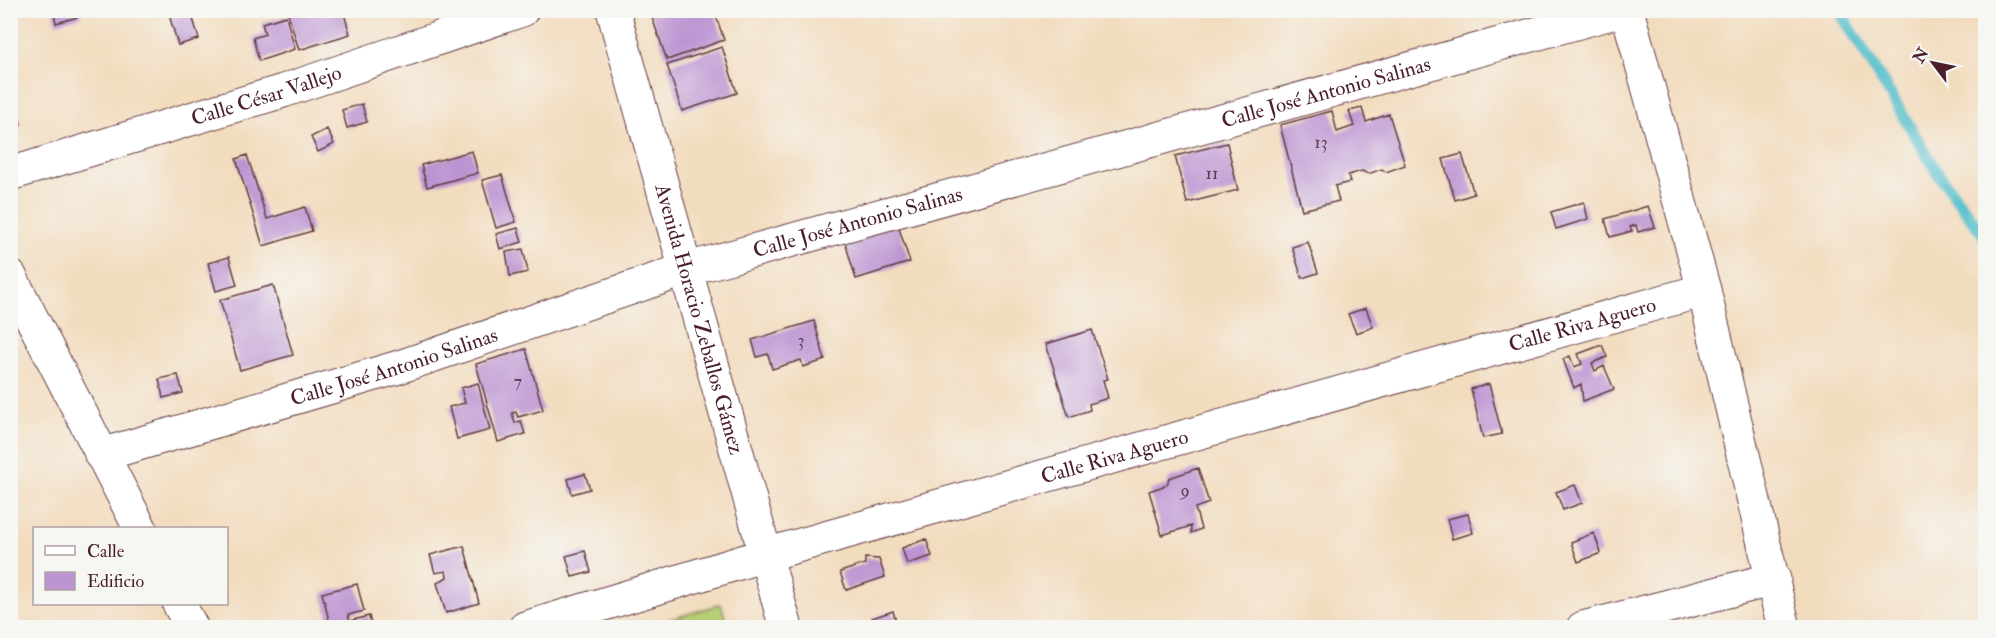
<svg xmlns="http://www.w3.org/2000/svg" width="1996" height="638" font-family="'IM FELL Double Pica',serif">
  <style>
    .green { fill: #b6ce73; stroke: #80764f; stroke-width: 1.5 }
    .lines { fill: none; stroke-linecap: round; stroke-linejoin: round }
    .stream { stroke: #50bdca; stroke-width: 12 }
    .building { fill: #bc94d2 }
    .minor-casing { stroke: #633b41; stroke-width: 35 }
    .major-casing { stroke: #633b41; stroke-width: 35 }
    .minor { stroke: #fff; stroke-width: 33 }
    .major { stroke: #fff; stroke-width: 33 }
    .labels { text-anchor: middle; stroke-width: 6; stroke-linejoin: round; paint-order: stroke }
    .number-label { font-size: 18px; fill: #663c55 }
    .street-label { font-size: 21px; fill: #4a1f2b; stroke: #f6f6f2 }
  </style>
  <rect width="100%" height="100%" fill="#f6f6f2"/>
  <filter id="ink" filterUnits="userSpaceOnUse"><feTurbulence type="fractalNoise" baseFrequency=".0167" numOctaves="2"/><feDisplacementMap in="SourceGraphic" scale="12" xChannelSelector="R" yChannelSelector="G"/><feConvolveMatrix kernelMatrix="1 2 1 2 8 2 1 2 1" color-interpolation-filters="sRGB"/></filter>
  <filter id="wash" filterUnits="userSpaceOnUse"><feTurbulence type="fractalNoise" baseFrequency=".008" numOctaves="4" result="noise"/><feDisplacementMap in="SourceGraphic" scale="24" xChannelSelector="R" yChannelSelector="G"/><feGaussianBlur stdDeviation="1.35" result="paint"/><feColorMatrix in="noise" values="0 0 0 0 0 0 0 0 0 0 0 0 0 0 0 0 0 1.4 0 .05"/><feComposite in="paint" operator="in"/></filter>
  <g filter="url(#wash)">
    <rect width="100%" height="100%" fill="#f2dcbe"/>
    <path class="green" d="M721,604L728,627H645Z"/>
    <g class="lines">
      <path class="stream" d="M1839,10L1939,175L1986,238"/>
    </g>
    <g id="blocks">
      <path class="building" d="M53,10H80L82,16L56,23Z
        M287,10H343L350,34L299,50Z
        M654,10H714L724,40L667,60L650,12Z
        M191,12L199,39L178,45L170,18Z
        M286,16L295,49L259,61L253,38L265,34L262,23Z
        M722,47L737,93L682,111L667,65Z
        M10,94L21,124L10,127Z
        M362,104L367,122L347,128L342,110Z
        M1362,108L1366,122L1389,114L1405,165L1386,172L1382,169L1368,174L1362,171L1348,175L1350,182L1335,186L1339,201L1302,210L1280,125L1332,111L1337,132L1354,126L1349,111Z
        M327,129L334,144L318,152L311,137Z
        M1227,143L1238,190L1187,203L1175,156Z
        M472,151L478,173L427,187L421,165Z
        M1462,154L1474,194L1455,200L1443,159Z
        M247,155L267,219L305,207L312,231L263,246L236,159Z
        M502,175L516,222L496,228L482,180Z
        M1584,202L1588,219L1556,229L1551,212Z
        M1648,206L1655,227L1638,232L1636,225L1630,227L1632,231L1610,237L1605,219Z
        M897,222L910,262L856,279L844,239Z
        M518,228L522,242L500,249L496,234Z
        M1308,242L1318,273L1302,278L1292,247Z
        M523,249L528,272L510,276L506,252Z
        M229,257L237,285L216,291L208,263Z
        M273,285L293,355L240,370L220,300Z
        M1366,308L1373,327L1356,333L1348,314Z
        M814,321L825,360L803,367L801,360L772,369L768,354L757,357L752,340Z
        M1092,330L1108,379L1103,380L1108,398L1089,404L1090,410L1069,417L1046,344Z
        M1602,345L1607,357L1592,363L1595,371L1604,366L1614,389L1583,401L1581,384L1574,388L1563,359L1570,356L1574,367L1582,364L1578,354Z
        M526,349L543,410L518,417L516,412L512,413L515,423L521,421L525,434L498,442L476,364Z
        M178,375L183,393L163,398L159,379Z
        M478,383L490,430L457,439L449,407L465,403L461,388Z
        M1489,384L1502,434L1483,438L1471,389Z
        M1198,468L1209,503L1195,508L1201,529L1191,533V526L1162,535L1149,491L1167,485L1169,478Z
        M585,474L590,489L572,494L568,479Z
        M1575,485L1582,503L1563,510L1556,492Z
        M1468,514L1473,533L1452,539L1447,519Z
        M1594,533L1601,553L1578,562L1571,542Z
        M926,539L932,556L907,564L902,548Z
        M464,546L479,603L446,613L437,583L447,577L446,571L435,573L430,555Z
        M585,551L591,572L572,577L566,556Z
        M865,558L879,559L885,577L846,590L840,572L865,564Z
        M357,584L364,611L348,615L349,621L369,616L372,628H331L322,593Z
        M893,611L898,628H875L872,618Z"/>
    </g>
  </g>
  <g filter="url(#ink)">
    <use href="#blocks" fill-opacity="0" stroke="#633b41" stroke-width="1.5"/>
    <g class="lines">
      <defs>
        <g id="minor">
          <path d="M1627,10L1704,290L1784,628"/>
          <path id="s1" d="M10,174L283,91L522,10"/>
          <path d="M10,276L140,528"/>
          <path id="s2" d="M101,455L399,367L684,270L1622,10"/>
          <path d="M179,604L192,628"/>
          <path id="s3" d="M525,628L765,555L1704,290"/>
          <path d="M1583,628L1774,579"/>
        </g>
        <g id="major">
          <path id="s4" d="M613,10L786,628"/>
        </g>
      </defs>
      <use href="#minor" class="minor-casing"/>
      <use href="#major" class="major-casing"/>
      <use href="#minor" class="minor"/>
      <use href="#major" class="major"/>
    </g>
  </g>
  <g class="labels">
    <g class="number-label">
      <text x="1321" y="148">13</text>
      <text x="1212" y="179">11</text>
      <text x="801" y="346">3</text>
      <text x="518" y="387">7</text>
      <text x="1185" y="496">9</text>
    </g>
    <g class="street-label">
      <text dy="7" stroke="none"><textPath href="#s2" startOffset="1278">Calle José Antonio Salinas</textPath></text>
      <text dy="7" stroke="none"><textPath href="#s1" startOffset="268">Calle César Vallejo</textPath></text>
      <text dy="7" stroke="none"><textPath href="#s2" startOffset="792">Calle José Antonio Salinas</textPath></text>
      <text dy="7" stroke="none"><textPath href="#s4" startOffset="321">Avenida Horacio Zeballos Gámez</textPath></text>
      <text dy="7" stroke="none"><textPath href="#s3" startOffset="1100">Calle Riva Aguero</textPath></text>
      <text dy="7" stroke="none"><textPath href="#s2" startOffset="306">Calle José Antonio Salinas</textPath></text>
      <text dy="7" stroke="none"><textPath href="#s3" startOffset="614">Calle Riva Aguero</textPath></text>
    </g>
  </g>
  <rect width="1996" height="638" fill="none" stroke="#f6f6f2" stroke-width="36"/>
  <rect x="33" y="527" width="195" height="78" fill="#f6f6f2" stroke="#b1a0a2" stroke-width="1.5"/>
  <rect x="45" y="546" width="30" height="9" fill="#ffffff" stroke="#b1a0a2" stroke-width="1.5"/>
  <text x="87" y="557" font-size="18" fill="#4a1f2b">Calle</text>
  <rect x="45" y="572" width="30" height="18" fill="#bc94d2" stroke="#b1a0a2" stroke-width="1.5"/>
  <text x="87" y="587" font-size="18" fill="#4a1f2b">Edificio</text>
  <g transform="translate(1933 63) rotate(302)" stroke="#f6f6f2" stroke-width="4.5" paint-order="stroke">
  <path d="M0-4.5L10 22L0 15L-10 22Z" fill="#4a1f2b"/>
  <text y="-9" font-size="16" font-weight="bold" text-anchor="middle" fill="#4a1f2b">N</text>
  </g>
</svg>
